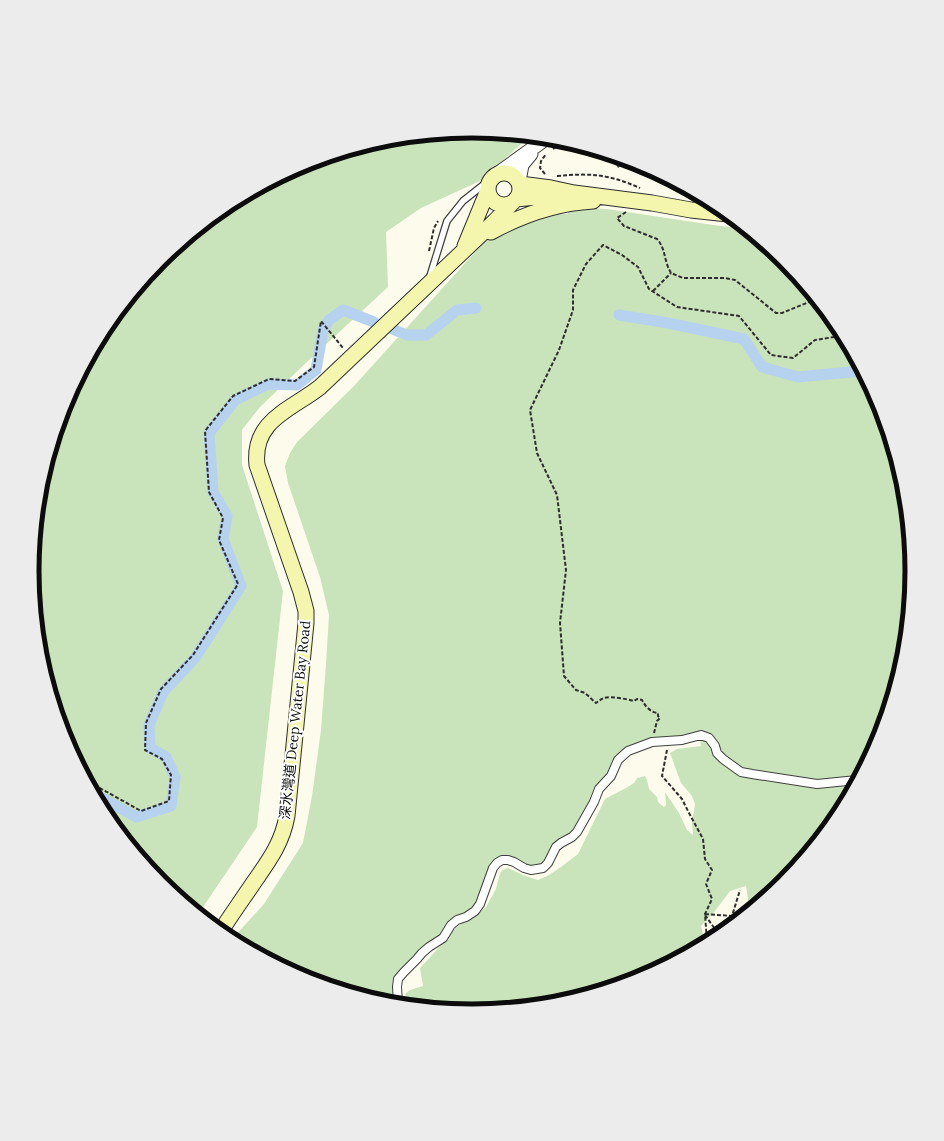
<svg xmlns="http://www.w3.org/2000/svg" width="944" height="1141" font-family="Lora,'Noto Sans TC',serif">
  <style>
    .green { fill: #c9e3ba }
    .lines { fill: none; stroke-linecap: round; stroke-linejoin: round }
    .canal { stroke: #b6d2ef; stroke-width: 11 }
    .building { fill: url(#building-cross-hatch) }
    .service-casing { stroke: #3f3f3f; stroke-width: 8 }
    .pedestrian-casing { stroke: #3f3f3f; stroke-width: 10 }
    .tertiary-casing { stroke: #3f3f3f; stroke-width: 15 }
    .secondary-casing { stroke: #2e2e2e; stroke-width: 17 }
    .path { stroke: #2e2e2e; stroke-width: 2; stroke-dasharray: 4 2; stroke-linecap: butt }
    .service { stroke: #fff; stroke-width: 5.5 }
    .pedestrian { stroke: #fff; stroke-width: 8 }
    .tertiary { stroke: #fff; stroke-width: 13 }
    .secondary { stroke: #f4f6ae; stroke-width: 15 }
    .labels { text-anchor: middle; stroke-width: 4; stroke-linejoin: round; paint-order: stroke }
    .street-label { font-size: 14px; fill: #0c0c0c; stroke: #fff }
    .rim { fill: none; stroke: #0c0c0c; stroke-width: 5 }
  </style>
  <defs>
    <pattern id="building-cross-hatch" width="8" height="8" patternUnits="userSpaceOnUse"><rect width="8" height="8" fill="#534e49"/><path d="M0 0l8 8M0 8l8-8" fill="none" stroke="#67635f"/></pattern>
  </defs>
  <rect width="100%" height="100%" fill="#fdfcec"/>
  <path class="green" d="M472,131L530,136L480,181L421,208L386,232L388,287L308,361L260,407L242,430V465L283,591L257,827L199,913L161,881L106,815L65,739L40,656L32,570L41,484L66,402L106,326L161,259L228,205L304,164L386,139Z
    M586,208L607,209L713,225L746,229L783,260L838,326L879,402L904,485L912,571L903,657L878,739L838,815L783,882L747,911L748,899L746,886L730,891L715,911L701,926L705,943L640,977L558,1002L472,1010L410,1004L407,1000L405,994L410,990L423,986L420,968L432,955L445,941L451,932L462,923L469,921L486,907L496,889L500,873L503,870L508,868L523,875L538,880L549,875L561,867L578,854L605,799L626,788L634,783L637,778L645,776L647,780L649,789L657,797L658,802L664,807L666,805L665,792L679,813L687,830L693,835L692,822L695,804L692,796L681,783L670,753L677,749L701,746L699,734L625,750L575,831L547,862L535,868L501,859L478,904L446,930L403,970L395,1003L386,1002L303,977L232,939L264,904L303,843L312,796L321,730L326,664L329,615L320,577L288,483L285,466L290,453L297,442L354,386L486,240L543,214H568V211Z"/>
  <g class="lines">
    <path class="canal" d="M619,315L668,323L744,339L762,367L798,377L862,371
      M392,329L407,335H426L457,310L476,308
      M95,794L136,817L171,806L175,777L166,757L150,748L149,725L163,692L195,658L241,586L223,539L227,516L213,492L209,433L235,400L268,384L297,385L316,370L323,330L329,320L343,310L374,322"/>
  </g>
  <path class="building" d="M609,154L621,158L629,161L618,168Z"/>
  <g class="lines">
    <defs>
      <path id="service" d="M430,276L447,221L463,201L492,178"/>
      <path id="pedestrian" d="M398,1003L397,987L398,979L404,972L417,959L422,953L429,947L443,938L451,925L457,920L466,917L475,911L480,904L493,868L497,863L502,860H508L514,862L524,868L531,870L543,868L548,863L556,847L561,843L572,837L577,832L594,802L599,789L611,776L618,760L628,751L652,742L682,740L701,735L709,738L715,746L717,753L723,759L741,772L752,774L817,784L857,780"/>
      <path id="tertiary" d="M497,174L547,138
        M519,181L522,165L531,154"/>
      <path id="secondary" d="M488 189a16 16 0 1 1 32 0a16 16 0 1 1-32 0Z
        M520,184L551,188L574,193L652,203L691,210L728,214
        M516,199L557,195
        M491,232C522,215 557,203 593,201
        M465,246L488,190
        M221,931C231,915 242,900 252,885C268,862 282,844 287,816L306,623V611L301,592L257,465C252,420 291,410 320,387L495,221L512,203"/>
    </defs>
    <use href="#service" class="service-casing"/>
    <use href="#pedestrian" class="pedestrian-casing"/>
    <use href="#tertiary" class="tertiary-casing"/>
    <use href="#secondary" class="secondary-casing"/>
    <path class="path" d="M553,149L566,141
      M545,174L540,168L541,161L546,154
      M557,176C591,173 608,174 640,188
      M626,212L617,218L624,226L657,239C664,247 664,255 667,264C668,268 670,271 671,273L683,278H725L735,280L776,313H782L814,300L817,301
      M429,251L434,228L438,221
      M653,291L671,273
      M654,733L657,721L660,718L658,716V713C651,713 645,706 642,700L637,699L634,701C626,699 612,696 604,698C601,699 599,701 596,703L585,693L576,690L564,676L560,623L566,570L557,495L537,453L530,410L559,350L573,310V290L586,264L603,245L622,255L638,267L649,289L677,307L739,316L771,355L793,358L815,340L841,336L844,338
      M667,750L662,776L682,799L689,813L703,839L705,859L712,870L706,884L712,899L705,914L707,942
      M89,782L141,811L169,801L171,775L162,759L145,750L146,723L161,689L193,655L238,584L219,540L223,518L209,492L205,431L233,396L269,379L295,381L314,367L321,321L343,348
      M705,914L732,916L740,890
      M705,915L715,929L722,932
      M732,916L733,923"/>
    <use href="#service" class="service"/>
    <use href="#pedestrian" class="pedestrian"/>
    <use href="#tertiary" class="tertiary"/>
    <use href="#secondary" class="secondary"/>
  </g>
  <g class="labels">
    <g class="street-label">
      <text transform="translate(295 720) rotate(-84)" y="5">深水灣道 Deep Water Bay Road</text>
    </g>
  </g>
  <path d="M0 0H944V1141H0ZM39 571a433 433 0 1 1 866 0a433 433 0 1 1-866 0Z" fill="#ececec" fill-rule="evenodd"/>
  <path class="rim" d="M39 571a433 433 0 1 1 866 0a433 433 0 1 1-866 0Z"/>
</svg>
